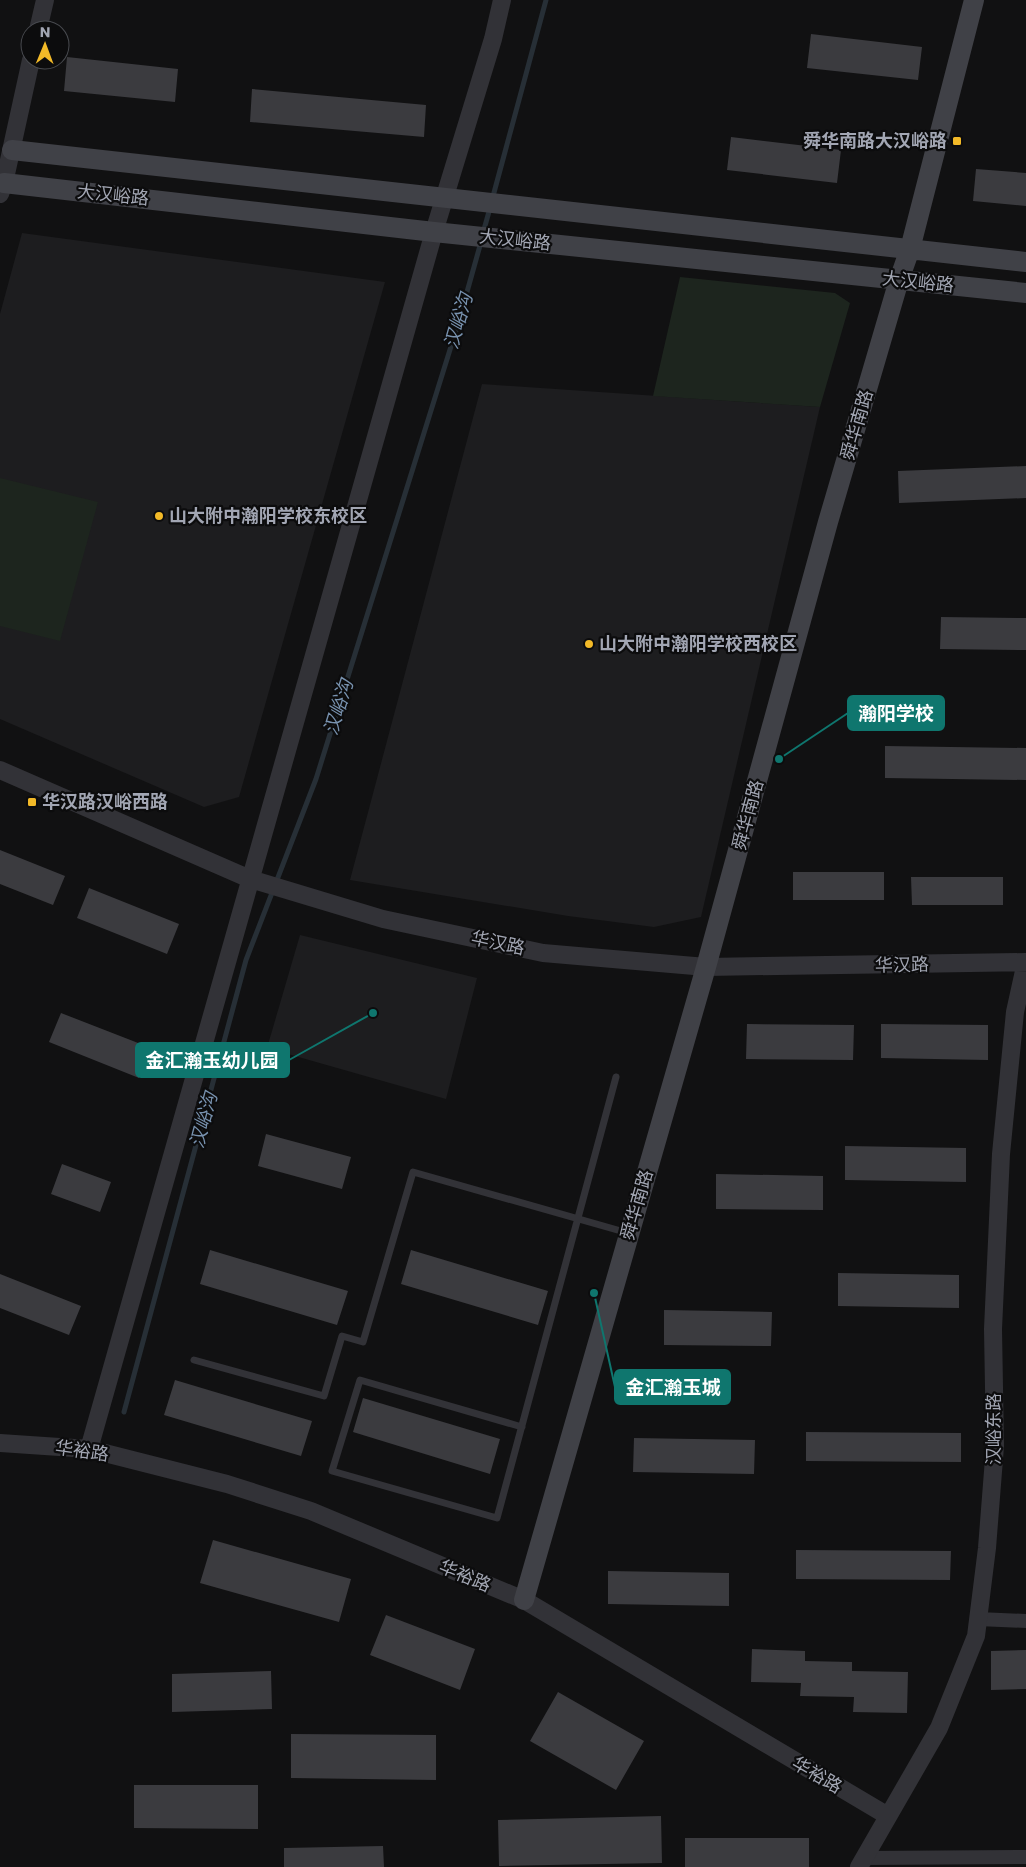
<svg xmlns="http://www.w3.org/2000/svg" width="1026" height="1867" font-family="Poppins,'Noto Sans SC',sans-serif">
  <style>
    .built { fill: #1d1d1f }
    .green { fill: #1d251e }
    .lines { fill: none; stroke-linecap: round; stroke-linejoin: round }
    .stream { stroke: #272f36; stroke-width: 5 }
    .building { fill: #3b3b3f }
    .service { stroke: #323237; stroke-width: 7 }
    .minor { stroke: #323237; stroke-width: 14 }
    .tertiary { stroke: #323237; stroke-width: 18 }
    .secondary { stroke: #404147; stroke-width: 20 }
    .poi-dot { fill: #f3ba28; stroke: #0c0c0d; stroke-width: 2 }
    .labels { text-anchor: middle; stroke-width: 4.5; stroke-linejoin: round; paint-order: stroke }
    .poi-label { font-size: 18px; font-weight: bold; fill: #a2a6b3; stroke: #0c0c0d; text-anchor: start }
    .street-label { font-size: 18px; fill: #a2a6b3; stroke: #0c0c0d }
    .water-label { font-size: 19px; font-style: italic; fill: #7892af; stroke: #0c0c0d }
    .leader { fill: none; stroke: #0f766e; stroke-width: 2 }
    .callout-dot { fill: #0f766e; stroke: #0c0c0d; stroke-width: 2 }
    .callout { fill: #0f766e; stroke: #0f766e; stroke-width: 2 }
    .callout-label { font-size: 19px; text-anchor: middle; font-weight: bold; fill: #fff }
  </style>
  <rect width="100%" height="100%" fill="#111112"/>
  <path class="built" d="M22,233L385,282L239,797L204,807L0,719V314Z
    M482,384L820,407L701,917L654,927L568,916L350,880Z
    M300,935L477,978L446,1099L267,1048Z"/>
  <path class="green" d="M680,277L835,293L850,303L820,407L653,396Z
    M0,478L98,502L60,641L0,626Z"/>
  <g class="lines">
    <path class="stream" d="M492,200L546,0
      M483,233L490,208
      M124,1412L246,960L316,779L458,324L481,242"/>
  </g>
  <path class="building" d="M811,34L922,47L918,80L807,68Z
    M67,57L178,69L175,102L64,91Z
    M252,89L426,105L424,137L250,122Z
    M731,137L841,150L837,183L727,170Z
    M976,169L1026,173V206L973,201Z
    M1026,466V498L899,503L898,471Z
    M941,617L1026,618V650L940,649Z
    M885,746L1026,748V780L885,778Z
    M0,850L65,876L53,905L0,884Z
    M793,872H884V900H793Z
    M911,877H1003V905H912Z
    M89,888L179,924L167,954L77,918Z
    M61,1013L151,1048L139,1078L49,1042Z
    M747,1024L854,1025L853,1060L746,1059Z
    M881,1024L988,1025V1060L881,1058Z
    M266,1134L351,1157L342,1189L258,1166Z
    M845,1146L966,1148V1182L845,1180Z
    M62,1164L111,1182L100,1212L51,1194Z
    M716,1174L823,1176V1210L716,1209Z
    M210,1250L348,1291L337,1325L200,1284Z
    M411,1250L548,1291L538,1325L401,1284Z
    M838,1273L959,1275V1308L838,1306Z
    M0,1274L81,1306L69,1335L0,1308Z
    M664,1310L772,1312L771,1346L664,1345Z
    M175,1380L312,1421L301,1456L164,1415Z
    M363,1398L500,1439L490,1474L353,1432Z
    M806,1432L961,1433V1462L806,1461Z
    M634,1438L755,1440L754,1474L633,1472Z
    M213,1540L351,1579L339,1622L200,1583Z
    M796,1550L951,1551L950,1580L796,1579Z
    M608,1571L729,1573V1606L608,1604Z
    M386,1615L475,1649L460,1690L370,1655Z
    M752,1649L805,1651V1661L852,1662V1671L908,1672L907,1713L853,1712L854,1697L800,1696L801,1683L751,1682Z
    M1026,1650V1689L991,1690V1651Z
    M271,1671L272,1709L172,1712V1674Z
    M558,1692L644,1741L616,1790L530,1741Z
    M291,1734L436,1735V1780L291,1778Z
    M134,1785H258V1829L134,1828Z
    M661,1816L662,1863L499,1866L498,1820Z
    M685,1838H809V1867H685Z
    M383,1846L384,1867H284V1848Z"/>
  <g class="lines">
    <path class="service" d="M194,1360L324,1396L342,1336L363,1342L413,1172L628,1233
      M522,1427L360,1380L332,1471L497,1518L616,1077"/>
    <path class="minor" d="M978,1619L1026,1621
      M865,1858L1026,1857"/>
    <path class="tertiary" d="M38,30L45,0
      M0,194L4,183L31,60
      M0,770L250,879L383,919L543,953L706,967L1026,962
      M0,1443L89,1449L227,1484L311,1511L524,1600L888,1816
      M89,1449L434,232L493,39L502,0
      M859,1867L939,1728L976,1636L987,1548L995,1446L993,1329L1001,1154L1015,1012L1026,962"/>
    <path class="secondary" d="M12,150L1026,262
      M4,183L434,232L1026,293
      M524,1600L706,967L828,522L899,280L910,249L974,0"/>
  </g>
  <g class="poi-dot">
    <rect x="952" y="136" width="10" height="10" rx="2.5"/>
    <circle cx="159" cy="516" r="5"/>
    <circle cx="589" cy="644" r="5"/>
    <rect x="27" y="797" width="10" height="10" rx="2.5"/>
  </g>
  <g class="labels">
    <g class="poi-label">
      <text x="947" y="147" text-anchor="end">舜华南路大汉峪路</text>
      <text x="169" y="522">山大附中瀚阳学校东校区</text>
      <text x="599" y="650">山大附中瀚阳学校西校区</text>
      <text x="42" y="808">华汉路汉峪西路</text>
    </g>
    <g class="street-label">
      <text transform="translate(113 195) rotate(6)" y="6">大汉峪路</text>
      <text transform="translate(515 240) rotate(6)" y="6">大汉峪路</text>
      <text transform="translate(918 282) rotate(6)" y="6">大汉峪路</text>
      <text transform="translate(857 425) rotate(-74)" y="6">舜华南路</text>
      <text transform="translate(748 815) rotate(-75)" y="6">舜华南路</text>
      <text transform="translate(498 943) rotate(12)" y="6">华汉路</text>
      <text transform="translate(902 965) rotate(-1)" y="6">华汉路</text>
      <text transform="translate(637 1205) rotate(-74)" y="6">舜华南路</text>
      <text transform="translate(994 1429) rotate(-90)" y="6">汉峪东路</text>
      <text transform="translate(82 1451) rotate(8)" y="6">华裕路</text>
      <text transform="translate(465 1576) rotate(23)" y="6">华裕路</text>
      <text transform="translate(817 1775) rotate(30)" y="6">华裕路</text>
    </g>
    <g class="water-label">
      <text transform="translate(458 321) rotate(-74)" y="7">汉峪沟</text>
      <text transform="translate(338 707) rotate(-73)" y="7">汉峪沟</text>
      <text transform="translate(203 1120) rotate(-75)" y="7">汉峪沟</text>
    </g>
  </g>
  <path class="leader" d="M779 759L848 713M373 1013L289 1060M594 1293L615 1387"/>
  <g class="callout-dot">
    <circle cx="779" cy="759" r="5"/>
    <circle cx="373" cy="1013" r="5"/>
    <circle cx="594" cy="1293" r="5"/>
  </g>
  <g class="callout">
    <rect x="848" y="696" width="96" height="34" rx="5"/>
    <rect x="136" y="1043" width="153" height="34" rx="5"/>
    <rect x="615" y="1370" width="115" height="34" rx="5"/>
  </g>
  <g class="callout-label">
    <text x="896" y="720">瀚阳学校</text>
    <text x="212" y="1067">金汇瀚玉幼儿园</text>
    <text x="673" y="1394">金汇瀚玉城</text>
  </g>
  <g transform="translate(45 45) rotate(1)"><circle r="24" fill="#0c0c0d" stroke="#484a4f"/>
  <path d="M0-4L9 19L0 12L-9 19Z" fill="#f3ba28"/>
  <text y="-8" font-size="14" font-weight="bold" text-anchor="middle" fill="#a2a6b3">N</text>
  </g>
</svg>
